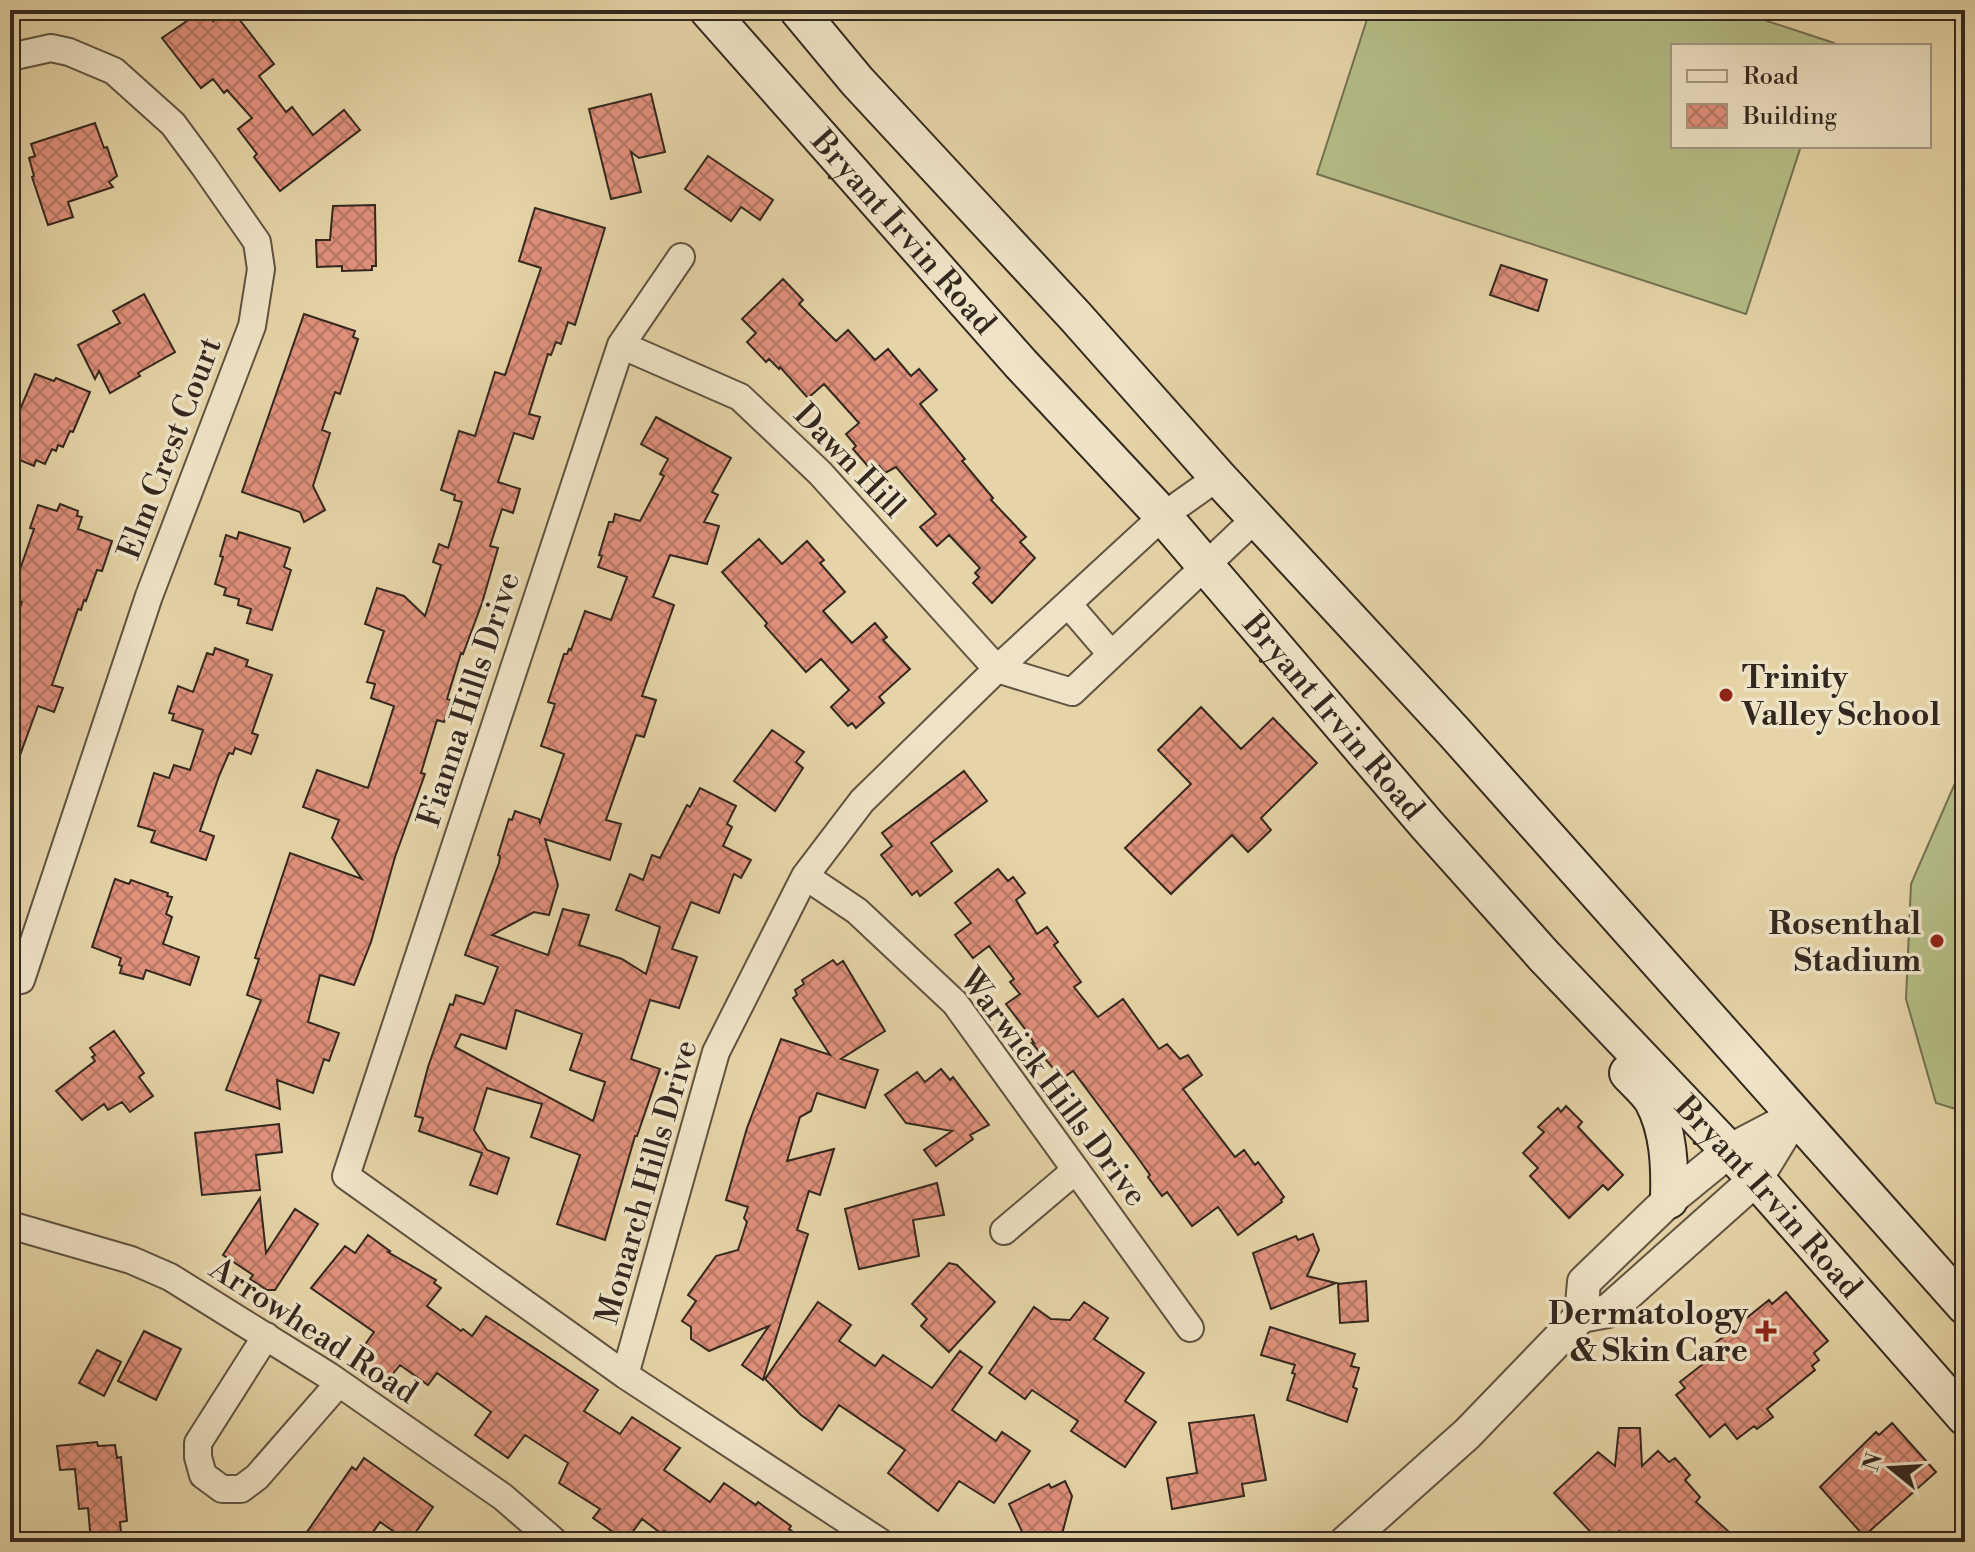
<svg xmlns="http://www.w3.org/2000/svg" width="1975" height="1552" font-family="'Libre Bodoni',serif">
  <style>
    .garden { fill: #b5bd87; stroke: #747253; stroke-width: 2 }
    .building { fill: url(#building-cross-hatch); stroke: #33281f; stroke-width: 2; fill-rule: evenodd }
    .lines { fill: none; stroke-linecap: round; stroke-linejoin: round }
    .minor-casing { stroke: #605341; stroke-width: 30 }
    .tertiary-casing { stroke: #605341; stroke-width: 36 }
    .secondary-casing { stroke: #33281f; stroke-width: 40 }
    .minor { stroke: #eee3c6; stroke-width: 26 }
    .tertiary { stroke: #eee3c6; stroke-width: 32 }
    .secondary { stroke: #eee3c6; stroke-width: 36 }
    .poi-dot { fill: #8f2418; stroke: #eee3c6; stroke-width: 3 }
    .labels { text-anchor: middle; stroke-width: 7; stroke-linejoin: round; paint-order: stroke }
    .street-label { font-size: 32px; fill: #33281f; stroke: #eee3c6 }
    .poi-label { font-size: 32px; font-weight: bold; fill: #33281f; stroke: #eee3c6; text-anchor: end }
  </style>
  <defs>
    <pattern id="building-cross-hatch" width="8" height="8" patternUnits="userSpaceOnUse" patternTransform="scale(2)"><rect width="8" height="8" fill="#e0917c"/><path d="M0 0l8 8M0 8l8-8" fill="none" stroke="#b67665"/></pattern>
  </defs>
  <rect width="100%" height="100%" fill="#e5d4a7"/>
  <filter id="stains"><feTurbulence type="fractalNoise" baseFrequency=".0025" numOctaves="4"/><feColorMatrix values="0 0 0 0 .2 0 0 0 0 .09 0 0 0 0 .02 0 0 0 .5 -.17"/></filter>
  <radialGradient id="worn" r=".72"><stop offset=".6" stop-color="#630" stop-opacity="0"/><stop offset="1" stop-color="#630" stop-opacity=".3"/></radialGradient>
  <path class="garden" d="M1370,10H1734L1834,43L1833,46H1673V146H1801L1746,314L1317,174Z
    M1965,766V1112L1936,1103L1906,999L1911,884L1962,767Z"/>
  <path class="building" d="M203,10L213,21L224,12L229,19L235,14L274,64L259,76L286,112L292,107L313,135L344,110L360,130L280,191L254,157L257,154L238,129L252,118L227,90L224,93L213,79L201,88L162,38Z
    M651,94L665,152L639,158L631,152L641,192L611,199L589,109Z
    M95,123L104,148L107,147L117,176L109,182L113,187L68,202L73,217L48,225L32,177L34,176L29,158L35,156L31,144Z
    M708,156L773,200L760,220L741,207L731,221L685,189Z
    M375,205L376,266H372V270L342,271V266L317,267L316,240H330L333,206Z
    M535,208L605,228L575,325L568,322L561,344L556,342L551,355L548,354L529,414L540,417L533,439L514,433L498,482L520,489L513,513L502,509L490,546L498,548L482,603L463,654L461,653L447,699L451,700L444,722L437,720L421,773L425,774L395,857L371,942L354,985L320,975L308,1022L339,1033L329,1061L324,1059L313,1093L277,1080L280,1109L226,1090L261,1000L247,995L259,959L255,958L290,853L362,879L332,838L339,820L303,807L317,770L368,788L394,706L371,698L375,684L367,682L384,631L365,624L377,588L404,596L425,616L441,565L433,562L439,544L448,548L462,502L454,500L455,495L441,490L459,431L475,436L495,372L505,375L541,268L519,261Z
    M1501,265L1547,280L1538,311L1490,295Z
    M783,279L803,300L799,304L836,341L848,330L875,360L888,349L911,376L919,369L937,390L920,404L965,459L962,461L993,498L991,500L1026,537L1020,542L1035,558L992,603L973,583L979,577L975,573L980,568L949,535L937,546L920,527L936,514L896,467L885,473L879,466L873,472L853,449L856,446L846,434L859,423L824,384L808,398L780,367L779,369L769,359L766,362L747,342L756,333L742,319Z
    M144,294L175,352L138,373L140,376L110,393L99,371L95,379L78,345L120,323L113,311Z
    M304,314L355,331L353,337L358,339L340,394L335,392L322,430L330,433L313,486L325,510L304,522L300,512L242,492Z
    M35,374L54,381L56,378L90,392L73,432L70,431L63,447L58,445L56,451L52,449L45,464L36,460L34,466L10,456V409L19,412Z
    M656,417L731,458L712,492L718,495L704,522L719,526L707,564L670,555L653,597L674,605L642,696L656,700L644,737L636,735L606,820L621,824L610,860L545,839L558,885L549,915L534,912L492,935L548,955L563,909L589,915L579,945L622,959L646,974L660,927L616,910L630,874L643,880L652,855L660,858L687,805L690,807L700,788L736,806L727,824L732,827L723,846L751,860L741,878L734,874L719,913L691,902L672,949L697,957L679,1008L650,1000L631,1059L660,1069L637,1136H635L605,1240L557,1224L580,1155L531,1137L542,1104L487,1088L474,1130L487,1150L509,1158L497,1194L470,1185L482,1153L419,1131L423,1118L415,1116L428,1067L450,1004L453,1005L456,995L484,1004L498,967L465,955L499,863L500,856L498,855L509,819L512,820L515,811L539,819L540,823L564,754L541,746L555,704L548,702L564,654H567L569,649L571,650L585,611L611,620L627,577L598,567L602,556L599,555L609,522H613L615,514L640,521L664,476L660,474L668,459L641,444ZM516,1010L582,1034L570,1070L605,1082L593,1121L455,1047L461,1034L506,1049Z
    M60,504L78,511L77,516L82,517L78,529L112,541L102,571L97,570L86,601L84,600L81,610L78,609L52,685L63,688L54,712L38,706L12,777L10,776V639L22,602L10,598V572L18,575L34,529L30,528L38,505L57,511Z
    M239,532L290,548L284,567L291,570L272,630L247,623L251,609L238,605L239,599L224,595L226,588L215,584L223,557L220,556L226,535L237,539Z
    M759,539L782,564L807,541L824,560L820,563L845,592L823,611L852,643L875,623L887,637L883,640L910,669L879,697L884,703L856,728L852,723L848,726L831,707L849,690L821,659L806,672L765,626L767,623L722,572Z
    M215,648L248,660L246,666L272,675L252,733L258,735L251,754L235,748L233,754L229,753L219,776L200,831L214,836L206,860L151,842L155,831L138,826L154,773L169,778L174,765L190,770L203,730L172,720L174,714L169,713L178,686L193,692L207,653L213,655Z
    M1201,707L1241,749L1273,718L1317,763L1261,818L1271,830L1248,852L1232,835L1171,894L1125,848L1191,784L1158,750Z
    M772,730L804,752L796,762L803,768L775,811L734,781Z
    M964,771L987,801L931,843L952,871L920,896L917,891L912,895L881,855L892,846L882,833Z
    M998,869L1008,881L1013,877L1025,893L1016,900L1037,934L1047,927L1058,942L1054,945L1081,982L1074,987L1098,1017L1123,999L1159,1049L1167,1044L1180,1059L1188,1055L1202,1075L1183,1089L1235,1157L1244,1150L1255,1165L1258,1162L1284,1197L1281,1200L1282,1202L1238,1235L1218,1207L1192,1226L1167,1192L1162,1196L1148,1177L1150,1175L1138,1158L1073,1071L1063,1078L1059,1072L1057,1073L1032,1043H1034L1028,1033L1006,1004L1020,994L1010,982L1014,979L989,946L973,958L955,935L971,923L955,903Z
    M115,879L129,884L131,880L168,893L167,896L172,897L166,914L172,917L163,944L199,957L190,985L146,970L143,979L120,973L122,966L119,965L121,958L92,947Z
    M833,960L837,965L843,961L885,1031L841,1059L878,1070L865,1108L817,1093L811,1111L800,1117L787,1161L834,1149L820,1195L809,1191L797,1230L808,1234L763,1380L742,1365L769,1326L709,1351L691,1339V1327L682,1321L696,1301L688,1295L716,1256L738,1250L747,1222L744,1218L748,1207L726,1200L747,1128L781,1039L830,1055L793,998L797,995L795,990L804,984L802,980Z
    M114,1031L144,1073L139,1077L153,1096L130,1112L122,1102L108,1110L104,1104L82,1120L56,1091L95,1061L92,1057L95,1055L90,1048Z
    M941,1069L950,1080L953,1077L989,1125L970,1135L973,1139L936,1166L924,1150L952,1131L906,1123L885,1095L917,1072L925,1082Z
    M1566,1106L1582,1122L1578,1127L1623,1175L1608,1190L1603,1185L1569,1218L1530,1176L1538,1168L1523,1153L1544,1132L1538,1127L1558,1108L1561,1112Z
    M279,1124L282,1152L256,1155L260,1190L202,1195L195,1133Z
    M937,1183L944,1215L913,1220L919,1256L859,1269L845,1209Z
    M260,1198L266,1253L295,1209L318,1224L275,1290H267L250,1279L253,1275L223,1255Z
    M1313,1234L1319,1250L1307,1276L1336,1283L1271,1309L1253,1253L1296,1236L1298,1240Z
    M368,1235L390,1251L388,1252L436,1280L434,1283L441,1288L427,1306L461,1331L463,1329L472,1336L486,1316L598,1390L584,1411L620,1434L632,1417L680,1448L664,1470L710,1502L724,1483L756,1505L758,1502L791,1526L789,1529L807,1542H680L664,1531L662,1534L642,1519L626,1541L593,1518L600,1509L559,1483L568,1463L525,1435L508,1458L475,1435L491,1412L437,1373L428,1385L400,1365L388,1380L356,1357L374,1332L311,1288L345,1246L355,1253Z
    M949,1263L957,1265L995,1302L949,1352L921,1326L927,1319L912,1304Z
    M1366,1281L1368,1321L1340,1323L1338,1284Z
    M1786,1292L1828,1341L1814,1353L1819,1360L1812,1366L1815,1370L1767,1409L1773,1417L1757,1429L1754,1426L1737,1439L1725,1424L1710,1437L1676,1395L1685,1388L1680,1382L1703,1364L1699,1360L1710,1352L1708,1349L1769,1300L1772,1304Z
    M818,1302L851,1325L839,1341L875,1366L883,1355L932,1388L960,1351L982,1367L952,1410L996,1441L1002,1432L1030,1451L994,1503L959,1481L938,1511L888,1473L905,1450L839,1405L822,1430L801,1415L765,1379Z
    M1084,1302L1108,1318L1094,1339L1144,1373L1125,1401L1156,1422L1125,1467L1071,1431L1078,1421L1032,1390L1025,1399L989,1373L1034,1307L1051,1319L1070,1320Z
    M1270,1327L1355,1354L1351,1366L1359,1368L1353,1387L1357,1389L1347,1422L1287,1400L1295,1374L1292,1373L1295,1365L1261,1355Z
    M144,1331L181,1349L156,1400L118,1381Z
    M97,1350L121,1362L104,1396L79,1383Z
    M1254,1415L1266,1480L1242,1484L1244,1496L1172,1509L1167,1478L1197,1473L1189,1423Z
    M1892,1423L1936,1472L1864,1536L1820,1487L1876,1432L1879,1435Z
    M1619,1428H1640L1642,1466L1658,1451L1669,1462L1675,1458L1690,1475L1685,1480L1700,1497L1696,1502L1740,1542H1628L1619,1531L1607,1542H1600L1554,1493L1598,1452L1615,1466Z
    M97,1442L98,1446L115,1445L117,1458L121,1457L127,1521L120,1522L122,1542H91L88,1508L79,1509L75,1469L60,1470L57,1446Z
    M364,1458L433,1507L409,1542L380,1522L366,1542H300L352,1467L356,1470Z
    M1065,1481L1072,1496L1060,1542H1027L1009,1504L1049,1484L1051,1488Z"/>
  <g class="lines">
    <defs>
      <path id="minor" d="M10,57L51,48L69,52L114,71L173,124L204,166L257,242L261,269L252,326L149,596L21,980L10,981
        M681,257L621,345L346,1176L625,1375L880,1542
        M621,345L740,397L820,473L997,669
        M1068,604L1111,654
        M997,669L1072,692L1257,517
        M805,876L857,911L955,1003L1190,1328
        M10,1225L131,1260L170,1277L329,1376L503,1497L555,1542
        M1004,1231L1076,1170
        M266,1336L198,1443V1457L203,1475L222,1489H241L257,1477L339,1383
        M625,1375L716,1052L805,876L862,801L997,669L1163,516L1218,477"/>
      <path id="tertiary" d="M1581,1316L1584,1282L1669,1200L1729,1151L1794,1117
        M1346,1542L1467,1434L1581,1316L1608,1311L1756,1179L1794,1117"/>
      <g id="secondary">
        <path id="s1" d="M708,10L1021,364L1163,516L1427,825L1544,956L1756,1179L1965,1417"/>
        <path d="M798,10L857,81L1075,316L1218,477L1454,732L1965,1306"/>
        <path d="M1628,1073C1636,1082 1647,1091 1653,1101C1669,1131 1670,1167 1669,1200"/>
      </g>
    </defs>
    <use href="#minor" class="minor-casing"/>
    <use href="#tertiary" class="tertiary-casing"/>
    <use href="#secondary" class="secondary-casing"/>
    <use href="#minor" class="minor"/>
    <use href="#tertiary" class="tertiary"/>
    <use href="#secondary" class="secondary"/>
  </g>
  <g class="poi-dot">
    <circle cx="1726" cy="695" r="8"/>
    <circle cx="1937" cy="941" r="8"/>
    <path d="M1762 1319h8v8h8v8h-8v8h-8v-8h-8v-8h8z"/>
  </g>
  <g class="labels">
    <g class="street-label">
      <text dy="11" stroke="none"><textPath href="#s1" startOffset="296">Bryant Irvin Road</textPath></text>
      <text transform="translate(169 448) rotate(-69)" y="11">Elm Crest Court</text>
      <text transform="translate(850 460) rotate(46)" y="11">Dawn Hill</text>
      <text transform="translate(468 699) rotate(-72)" y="11">Fianna Hills Drive</text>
      <text dy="11" stroke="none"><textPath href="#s1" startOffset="944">Bryant Irvin Road</textPath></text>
      <text transform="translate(1054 1087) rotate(53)" y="11">Warwick Hills Drive</text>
      <text transform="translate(646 1182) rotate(-74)" y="11">Monarch Hills Drive</text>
      <text dy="11" stroke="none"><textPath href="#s1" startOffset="1592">Bryant Irvin Road</textPath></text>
      <text transform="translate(314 1330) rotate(33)" y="11">Arrowhead Road</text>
    </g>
    <g class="poi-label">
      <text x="1742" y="688" text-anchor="start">Trinity<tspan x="1742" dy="37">Valley School</tspan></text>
      <text x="1921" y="934">Rosenthal<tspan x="1921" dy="37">Stadium</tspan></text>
      <text x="1748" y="1324">Dermatology<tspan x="1748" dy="37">&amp; Skin Care</tspan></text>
    </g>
  </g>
  <rect width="1975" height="1552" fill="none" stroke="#e5d4a7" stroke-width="40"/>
  <rect x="12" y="12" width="1951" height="1528" fill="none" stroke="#33281f" stroke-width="4"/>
  <rect x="20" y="20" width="1935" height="1512" fill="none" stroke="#33281f" stroke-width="2"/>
  <rect x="1671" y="44" width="260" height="104" fill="#eee3c6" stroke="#a39883" stroke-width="2"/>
  <rect x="1687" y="70" width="40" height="12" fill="#eee3c6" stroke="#a39883" stroke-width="2"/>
  <text x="1743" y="84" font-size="24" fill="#33281f">Road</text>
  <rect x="1687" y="104" width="40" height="24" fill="url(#building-cross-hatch)" stroke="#a39883" stroke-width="2"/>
  <text x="1743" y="124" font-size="24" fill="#33281f">Building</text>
  <g transform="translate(1891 1468) rotate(288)" stroke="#eee3c6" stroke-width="6" paint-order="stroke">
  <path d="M0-6L14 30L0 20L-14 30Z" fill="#33281f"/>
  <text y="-12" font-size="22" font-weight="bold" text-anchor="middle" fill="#33281f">N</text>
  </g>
  <rect width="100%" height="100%" filter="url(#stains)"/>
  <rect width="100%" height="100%" fill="url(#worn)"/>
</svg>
